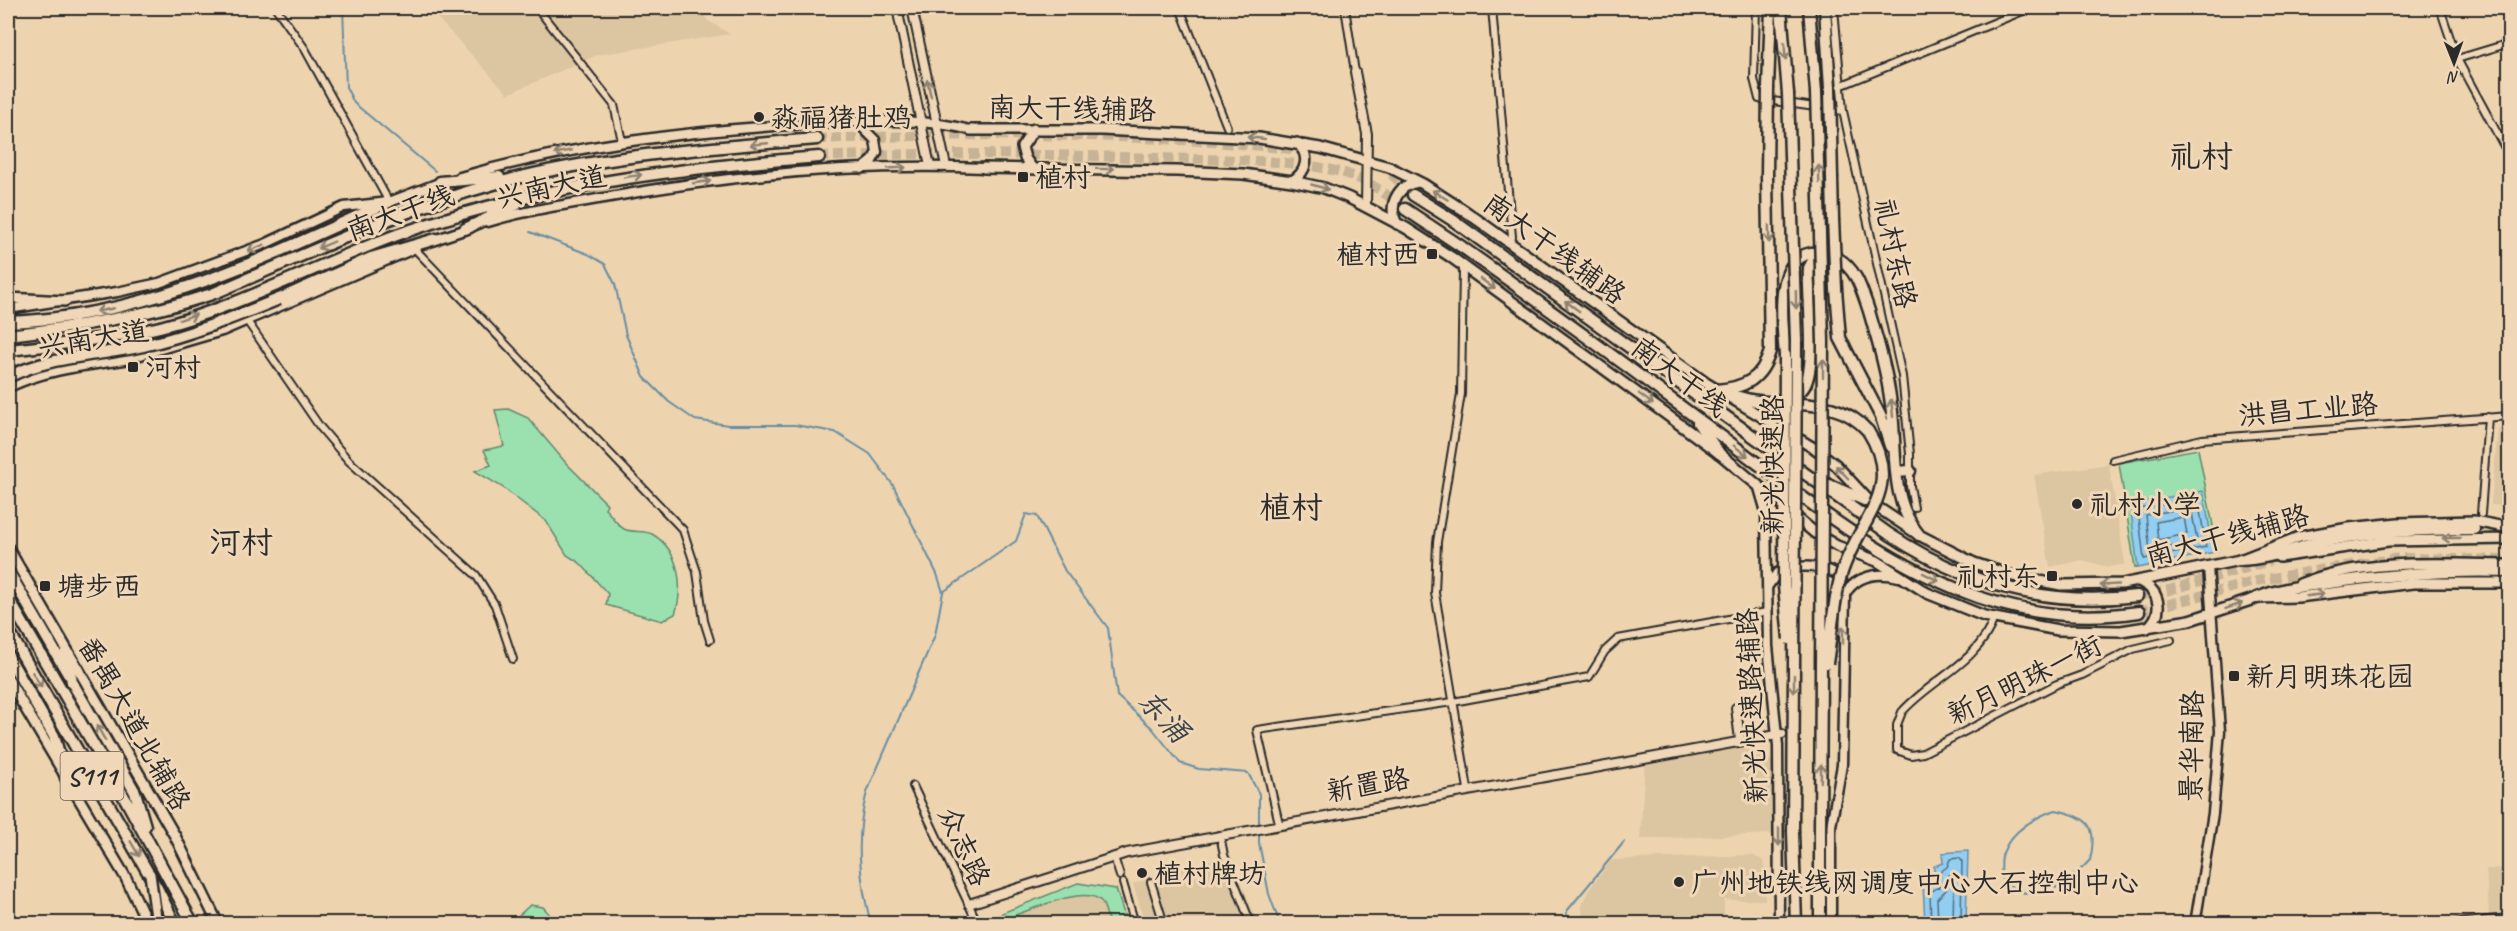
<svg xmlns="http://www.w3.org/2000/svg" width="2517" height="931" font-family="Caveat,'LXGW WenKai TC',sans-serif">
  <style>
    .built { fill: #dcc5a1 }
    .green { fill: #9ae1af; stroke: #62866d; stroke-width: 1.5 }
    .water { fill: #92cef2; stroke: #698da2; stroke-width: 1.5 }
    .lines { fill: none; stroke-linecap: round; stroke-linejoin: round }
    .shore { stroke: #546c7b; stroke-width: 1.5 }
    .stream { stroke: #698da2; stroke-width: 2 }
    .trunk-tunnel { stroke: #c6b295; stroke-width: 10; stroke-dasharray: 10 5; stroke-linecap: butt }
    .minor-casing { stroke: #2b2b2b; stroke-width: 10 }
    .tertiary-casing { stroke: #2b2b2b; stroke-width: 12 }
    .secondary-casing { stroke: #2b2b2b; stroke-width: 13 }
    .primary-casing { stroke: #2b2b2b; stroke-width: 14 }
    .trunk-casing { stroke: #2b2b2b; stroke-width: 15 }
    .minor { stroke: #efd7b7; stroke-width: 6 }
    .tertiary { stroke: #efd7b7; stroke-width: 8 }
    .secondary { stroke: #efd7b7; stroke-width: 8 }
    .primary { stroke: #efd7b7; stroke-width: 9 }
    .trunk { stroke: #efd7b7; stroke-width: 10 }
    .primary-bridge-casing { stroke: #2b2b2b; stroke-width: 14; stroke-linecap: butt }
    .trunk-bridge-casing { stroke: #2b2b2b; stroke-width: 15; stroke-linecap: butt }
    .primary-bridge { stroke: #efd7b7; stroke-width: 9 }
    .trunk-bridge { stroke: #efd7b7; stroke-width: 10 }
    .oneway { stroke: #8d8171 }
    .poi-dot { fill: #2b2b2b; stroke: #efd7b7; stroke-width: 2 }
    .labels { text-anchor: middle; stroke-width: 6; stroke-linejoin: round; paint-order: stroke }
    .shield { fill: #efd7b7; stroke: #665f55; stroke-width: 1.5 }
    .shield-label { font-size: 27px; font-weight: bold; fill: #2b2b2b }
    .street-label { font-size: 28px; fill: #2b2b2b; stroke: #efd7b7 }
    .poi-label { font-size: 28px; fill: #2b2b2b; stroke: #efd7b7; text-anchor: start }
    .water-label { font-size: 30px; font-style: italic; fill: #3a4349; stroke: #efd7b7 }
    .quarter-label { font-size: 32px; fill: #2b2b2b; stroke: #efd7b7 }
  </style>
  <rect width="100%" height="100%" fill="#edd4af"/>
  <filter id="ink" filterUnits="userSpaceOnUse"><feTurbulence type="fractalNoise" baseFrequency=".0167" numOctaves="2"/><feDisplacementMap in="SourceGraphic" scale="12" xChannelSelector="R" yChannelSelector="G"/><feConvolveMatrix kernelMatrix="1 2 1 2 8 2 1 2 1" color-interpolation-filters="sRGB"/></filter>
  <g filter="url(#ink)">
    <path class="built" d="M428,8H701L707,20L730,34L597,55L508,94Z
      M2509,428V506L2491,505L2498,429Z
      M2109,464L2125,564L2108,567L2082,560L2050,567L2034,475Z
      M1746,746L1773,761L1774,834L1640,839L1645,763Z
      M1229,854L1258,923H1145L1133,884Z
      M1752,855L1764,861L1765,900H1724V923H1583L1582,906L1589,890L1611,860Z
      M2509,868V914L2489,916L2486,869Z
      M1078,883L1116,889L1127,923L996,924L1002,913Z"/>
    <path class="green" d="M508,409L528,418L566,463L607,504L605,508C610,514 617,525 624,529C632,533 644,530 652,534C680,550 684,587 675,614L662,621L606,605L608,594L580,563L567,555L546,521L502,487L475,471L491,465L484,450L504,446L495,410Z
      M2198,449L2218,551L2135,568L2119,463Z
      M1078,883L1116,889L1127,923H1109C1107,917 1105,906 1101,901C1085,885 1034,909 1015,915L1009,923H996L1002,913Z
      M530,905L543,907L557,923H516L515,919Z"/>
    <path class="water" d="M2203,491L2214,552L2138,568L2130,504Z
      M1968,851L1966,923H1925L1923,885L1934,884V866L1943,863L1942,853Z"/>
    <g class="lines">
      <path class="shore" d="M2198,499L2206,547L2144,559L2138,509Z
        M2191,507L2197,541L2150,551L2146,515Z
        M2184,517L2187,534L2158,540L2156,522Z
        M1931,924L1930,892L1939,887L1940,872L1947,867L1950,859L1959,858L1962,861L1961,924
        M1938,924L1937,899L1947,889L1948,876L1951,874L1954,877L1953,924"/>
      <path class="stream" d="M343,8L346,87L354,103L435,171
        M530,232L588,254L605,264L615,284L626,335L644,377L669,402L695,420L728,425H795L835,432L870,454L893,485L937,574L943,592L935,635L867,792C855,837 859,879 871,924
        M943,592L1016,541L1026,514L1037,516L1065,571L1108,628L1117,696L1152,728L1180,763L1199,769L1248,773L1259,794V843L1269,894L1280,924
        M2056,810C2089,817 2098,826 2090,860C2065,887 2030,911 2001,877C2002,870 2000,860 2003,853C2010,832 2036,816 2056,810Z
        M1566,924L1567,911L1624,842"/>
      <path class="trunk-tunnel" d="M817,139C980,133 1147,132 1309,151
        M819,157C933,151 1047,155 1161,158C1216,160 1296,158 1347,174C1371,182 1386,194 1405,209
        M1379,166L1386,169L1413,195
        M2474,529L2510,533
        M2137,596L2169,590L2271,561
        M2139,612L2261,580L2319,570L2399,558L2510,560"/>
      <defs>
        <path id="minor" d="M276,8L305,49L389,202
          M537,8L614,105L622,141
          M1180,8L1227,127
          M1345,8L1355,72
          M1492,8L1512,237
          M1756,8L1754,79L1759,99L1843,111
          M1834,8L1843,111L1902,376L1910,454V486L1914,508
          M2440,8L2457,59L2510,157
          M2457,59L2510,43
          M1840,86L2030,8
          M415,249L683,530L697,572L704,621L710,640
          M1463,269L1461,394L1437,542L1435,593L1468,789
          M247,321L320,427L349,461L476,575L495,605L513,659
          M2113,460L2202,439L2510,416
          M2481,514L2488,417
          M1994,618C1978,664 1932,678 1902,712L1897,725V750L1911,755L1923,753L2057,684L2082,675L2133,649L2171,640
          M913,786L978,924
          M1279,823L1257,730L1453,702L1589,677L1605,651L1618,639L1767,612
          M1220,835L1224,855L1251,924
          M1114,857L1120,876
          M1151,882L1164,924
          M1123,883L1135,924
          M2443,924L2510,918"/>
        <path id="tertiary" d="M897,8L930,166
          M912,8L946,166
          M1355,72L1367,134L1366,207
          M1736,708L1740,740
          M969,904L1127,853L1782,734"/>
        <path id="secondary" d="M857,122L875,140L877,152L872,161L862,169
          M460,177C574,144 692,130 811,124C866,122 917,116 970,130
          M488,222C526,210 565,205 604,198C728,175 857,163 984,168
          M431,241L470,228
          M8,309L117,292L159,283L265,244L344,207L389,202L444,181
          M127,359L222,331L411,250
          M1759,488L1766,512L1768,646L1778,746L1779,924
          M1768,586L1777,573C1793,564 1830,563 1842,580
          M1831,924V826L1842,765L1845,594C1857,575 1878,572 1899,577
          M2195,924L2213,813L2220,731L2208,567"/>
        <path id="primary" d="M970,130H1102L1259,138L1320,148L1389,167L1423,184L1465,211L1706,383L1817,450L1836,465L1871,503L1919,535L1974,563L2013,576L2061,585L2122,584L2240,560L2299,537L2349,528L2398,523L2474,521L2510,528
          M984,168L1177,171L1243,174L1292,181L1324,188L1349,198L1406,228L1451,257L1719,453L1815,533L1837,546L1877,561L1927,593L1984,616L2058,630L2121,631L2190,620L2257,598L2298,597L2413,583H2510
          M1032,168L1025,158L1022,147L1034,129
          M1292,181C1307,172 1311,155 1297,143
          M1397,224C1387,205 1398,185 1418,182
          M8,298L65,301
          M8,387C46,368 90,365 133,358
          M8,548L175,836L218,924
          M2279,557L2388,541L2510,539
          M2141,582C2161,592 2164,614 2147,628
          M2300,584C2363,558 2442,564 2510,565
          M8,679L126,878L148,924"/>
        <path id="trunk" d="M1781,8L1788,94
          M1809,8L1816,92
          M1825,8L1830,88
          M1768,88L1771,8
          M1832,178L1833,219
          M440,182L499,177
          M1413,195L1454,221L1889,534C1964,584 2047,607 2137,596
          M1405,209L1462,247C1552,311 1641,376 1729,442C1800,495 1874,556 1957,589C2015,613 2077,621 2139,612
          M465,229L516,205
          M1836,289L1840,338L1881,417L1890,446
          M279,299L371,258L436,239
          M8,322C148,317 264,258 389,202
          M8,335C77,327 145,316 212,294C305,255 396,211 494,184C599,155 709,148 817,139
          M8,350C59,345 110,339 160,327C245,305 323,261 405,232C539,185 679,168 819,157
          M1785,355C1783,327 1772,261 1811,253C1820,252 1829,253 1837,258C1857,269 1862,291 1869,311C1878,342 1887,372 1891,404C1898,450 1888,497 1919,535
          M1716,390C1745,388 1762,379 1770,351L1767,176
          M1722,392C1734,395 1746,400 1758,401C1799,407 1838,397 1868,431
          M1774,402C1783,400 1796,396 1803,388C1818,369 1807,295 1809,268L1815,257L1823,254
          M1698,423L1719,453
          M1896,472L1910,471
          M1827,484L1871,503
          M2240,560C2272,559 2299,546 2330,540C2378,531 2426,529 2474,529
          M8,571L68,674
          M8,598L127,802L193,924
          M2257,598C2284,587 2300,587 2329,583C2389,574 2448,570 2510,572
          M8,630L157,888L175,924
          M66,651L72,682L135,792L145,826
          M8,656L54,736L66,778
          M1793,832L1796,924
          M1820,832V924"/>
      </defs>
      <use href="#minor" class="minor-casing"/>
      <use href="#tertiary" class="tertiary-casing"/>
      <use href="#secondary" class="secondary-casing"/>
      <use href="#primary" class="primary-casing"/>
      <use href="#trunk" class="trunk-casing"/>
      <use href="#minor" class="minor"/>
      <use href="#tertiary" class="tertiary"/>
      <use href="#secondary" class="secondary"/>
      <use href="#primary" class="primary"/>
      <use href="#trunk" class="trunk"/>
      <defs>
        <path id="primary-bridge" d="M150,874L157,924"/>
        <path id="trunk-bridge" d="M1830,88L1832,178
          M1816,92L1823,341L1820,832
          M1788,94L1796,340L1793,832
          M1767,176L1768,88
          M1833,219L1836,289
          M1785,355L1784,586L1789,639
          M8,377C48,356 99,356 143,346C190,335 235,317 279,299
          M1827,663C1832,633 1833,600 1842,572C1859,519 1905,490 1868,431"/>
      </defs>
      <use href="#primary-bridge" class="primary-bridge-casing"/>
      <use href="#trunk-bridge" class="trunk-bridge-casing"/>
      <use href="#primary-bridge" class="primary-bridge"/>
      <use href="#trunk-bridge" class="trunk-bridge"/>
    </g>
    <defs><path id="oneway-shaft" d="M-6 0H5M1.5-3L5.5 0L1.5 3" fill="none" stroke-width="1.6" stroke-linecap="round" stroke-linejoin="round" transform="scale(1.5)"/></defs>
    <g class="oneway">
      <use href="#oneway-shaft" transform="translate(1785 51) rotate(86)"/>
      <use href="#oneway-shaft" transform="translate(929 88) rotate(-102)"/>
      <use href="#oneway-shaft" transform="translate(1256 138) rotate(-174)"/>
      <use href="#oneway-shaft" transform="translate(759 144) rotate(175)"/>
      <use href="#oneway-shaft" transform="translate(563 152) rotate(169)"/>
      <use href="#oneway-shaft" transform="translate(897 168) rotate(-3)"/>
      <use href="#oneway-shaft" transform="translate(1105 169) rotate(1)"/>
      <use href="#oneway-shaft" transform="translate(1819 174) rotate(-92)"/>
      <use href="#oneway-shaft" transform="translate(633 176) rotate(-9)"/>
      <use href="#oneway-shaft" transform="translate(702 182) rotate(-8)"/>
      <use href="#oneway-shaft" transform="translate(1320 187) rotate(16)"/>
      <use href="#oneway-shaft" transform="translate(1440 195) rotate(-148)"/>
      <use href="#oneway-shaft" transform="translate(1769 234) rotate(89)"/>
      <use href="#oneway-shaft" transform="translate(326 245) rotate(157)"/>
      <use href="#oneway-shaft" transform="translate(256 248) rotate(158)"/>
      <use href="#oneway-shaft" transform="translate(1488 284) rotate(36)"/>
      <use href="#oneway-shaft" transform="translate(1796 300) rotate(89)"/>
      <use href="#oneway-shaft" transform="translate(1572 306) rotate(-144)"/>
      <use href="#oneway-shaft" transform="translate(105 310) rotate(169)"/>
      <use href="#oneway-shaft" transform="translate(188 317) rotate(-19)"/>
      <use href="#oneway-shaft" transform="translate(1823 368) rotate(-90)"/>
      <use href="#oneway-shaft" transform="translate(1646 399) rotate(37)"/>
      <use href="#oneway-shaft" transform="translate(1892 408) rotate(-97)"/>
      <use href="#oneway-shaft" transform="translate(1741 451) rotate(37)"/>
      <use href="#oneway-shaft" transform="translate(1842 472) rotate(-134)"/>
      <use href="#oneway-shaft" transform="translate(2451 538) rotate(-180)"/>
      <use href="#oneway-shaft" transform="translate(1931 577) rotate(27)"/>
      <use href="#oneway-shaft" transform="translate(2109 585) rotate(177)"/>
      <use href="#oneway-shaft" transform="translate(2315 595) rotate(-8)"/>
      <use href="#oneway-shaft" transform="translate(2234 606) rotate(-18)"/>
      <use href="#oneway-shaft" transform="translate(1843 635) rotate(-90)"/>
      <use href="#oneway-shaft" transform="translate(37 680) rotate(59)"/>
      <use href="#oneway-shaft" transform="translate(1794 684) rotate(90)"/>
      <use href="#oneway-shaft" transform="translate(101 733) rotate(-120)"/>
      <use href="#oneway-shaft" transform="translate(1821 773) rotate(-89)"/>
      <use href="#oneway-shaft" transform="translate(1779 837) rotate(90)"/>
      <use href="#oneway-shaft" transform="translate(135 849) rotate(60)"/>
    </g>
  </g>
  <g class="poi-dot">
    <circle cx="759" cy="117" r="6"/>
    <rect x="1017" y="171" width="12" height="12" rx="3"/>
    <rect x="1426" y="248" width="12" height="12" rx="3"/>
    <rect x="127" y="361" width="12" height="12" rx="3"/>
    <circle cx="2077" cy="504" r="6"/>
    <rect x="2046" y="570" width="12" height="12" rx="3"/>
    <rect x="39" y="580" width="12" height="12" rx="3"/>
    <rect x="2228" y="670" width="12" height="12" rx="3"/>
    <circle cx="1142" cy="873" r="6"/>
    <circle cx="1679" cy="882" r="6"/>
  </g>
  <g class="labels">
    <rect class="shield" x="60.5" y="752" width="63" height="48" rx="4.5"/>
    <g class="shield-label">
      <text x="92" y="785">S111</text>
    </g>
    <g class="street-label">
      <text transform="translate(1072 108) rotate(1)" y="10">南大干线辅路</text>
      <text transform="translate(551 186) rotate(-12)" y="10">兴南大道</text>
      <text transform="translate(400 212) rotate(-20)" y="10">南大干线</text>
      <text transform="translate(1555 248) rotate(36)" y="10">南大干线辅路</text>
      <text transform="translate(1896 253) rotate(78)" y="10">礼村东路</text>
      <text transform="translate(93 338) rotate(-9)" y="10">兴南大道</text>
      <text transform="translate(1680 376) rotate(37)" y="10">南大干线</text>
      <text transform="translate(2308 409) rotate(-5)" y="10">洪昌工业路</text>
      <text transform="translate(1772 465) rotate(-90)" y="10">新光快速路</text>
      <text transform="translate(2227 535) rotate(-15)" y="10">南大干线辅路</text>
      <text transform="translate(2024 679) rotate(-26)" y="10">新月明珠一街</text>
      <text transform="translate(1751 706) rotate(-93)" y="10">新光快速路辅路</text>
      <text transform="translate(135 723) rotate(60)" y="10">番禺大道北辅路</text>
      <text transform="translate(2191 746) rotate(-89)" y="10">景华南路</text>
      <text transform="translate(1368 784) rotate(-10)" y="10">新置路</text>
      <text transform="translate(965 846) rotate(65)" y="10">众志路</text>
    </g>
    <g class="poi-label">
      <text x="771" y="127">淼福猪肚鸡</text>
      <text x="1035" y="187">植村</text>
      <text x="1420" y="264" text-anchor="end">植村西</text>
      <text x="145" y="377">河村</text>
      <text x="2089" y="514">礼村小学</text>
      <text x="2040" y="586" text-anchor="end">礼村东</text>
      <text x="57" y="596">塘步西</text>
      <text x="2246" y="686">新月明珠花园</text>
      <text x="1154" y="883">植村牌坊</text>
      <text x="1691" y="892">广州地铁线网调度中心大石控制中心</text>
    </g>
    <g class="water-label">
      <text transform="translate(1164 716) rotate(47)" y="10">东涌</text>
    </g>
    <g class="quarter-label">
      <text x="2201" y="167">礼村</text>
      <text x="1291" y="518">植村</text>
      <text x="241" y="553">河村</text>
    </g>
  </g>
  <rect width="2517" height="931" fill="none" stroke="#efd7b7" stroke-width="30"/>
  <rect x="15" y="15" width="2487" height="901" fill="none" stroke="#2b2b2b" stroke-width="2" filter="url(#ink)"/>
  <g transform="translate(2454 63) rotate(179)" stroke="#efd7b7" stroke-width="4.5" paint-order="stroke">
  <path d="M0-4.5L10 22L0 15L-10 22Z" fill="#2b2b2b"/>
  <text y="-9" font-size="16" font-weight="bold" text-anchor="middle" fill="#2b2b2b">N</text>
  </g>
</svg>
